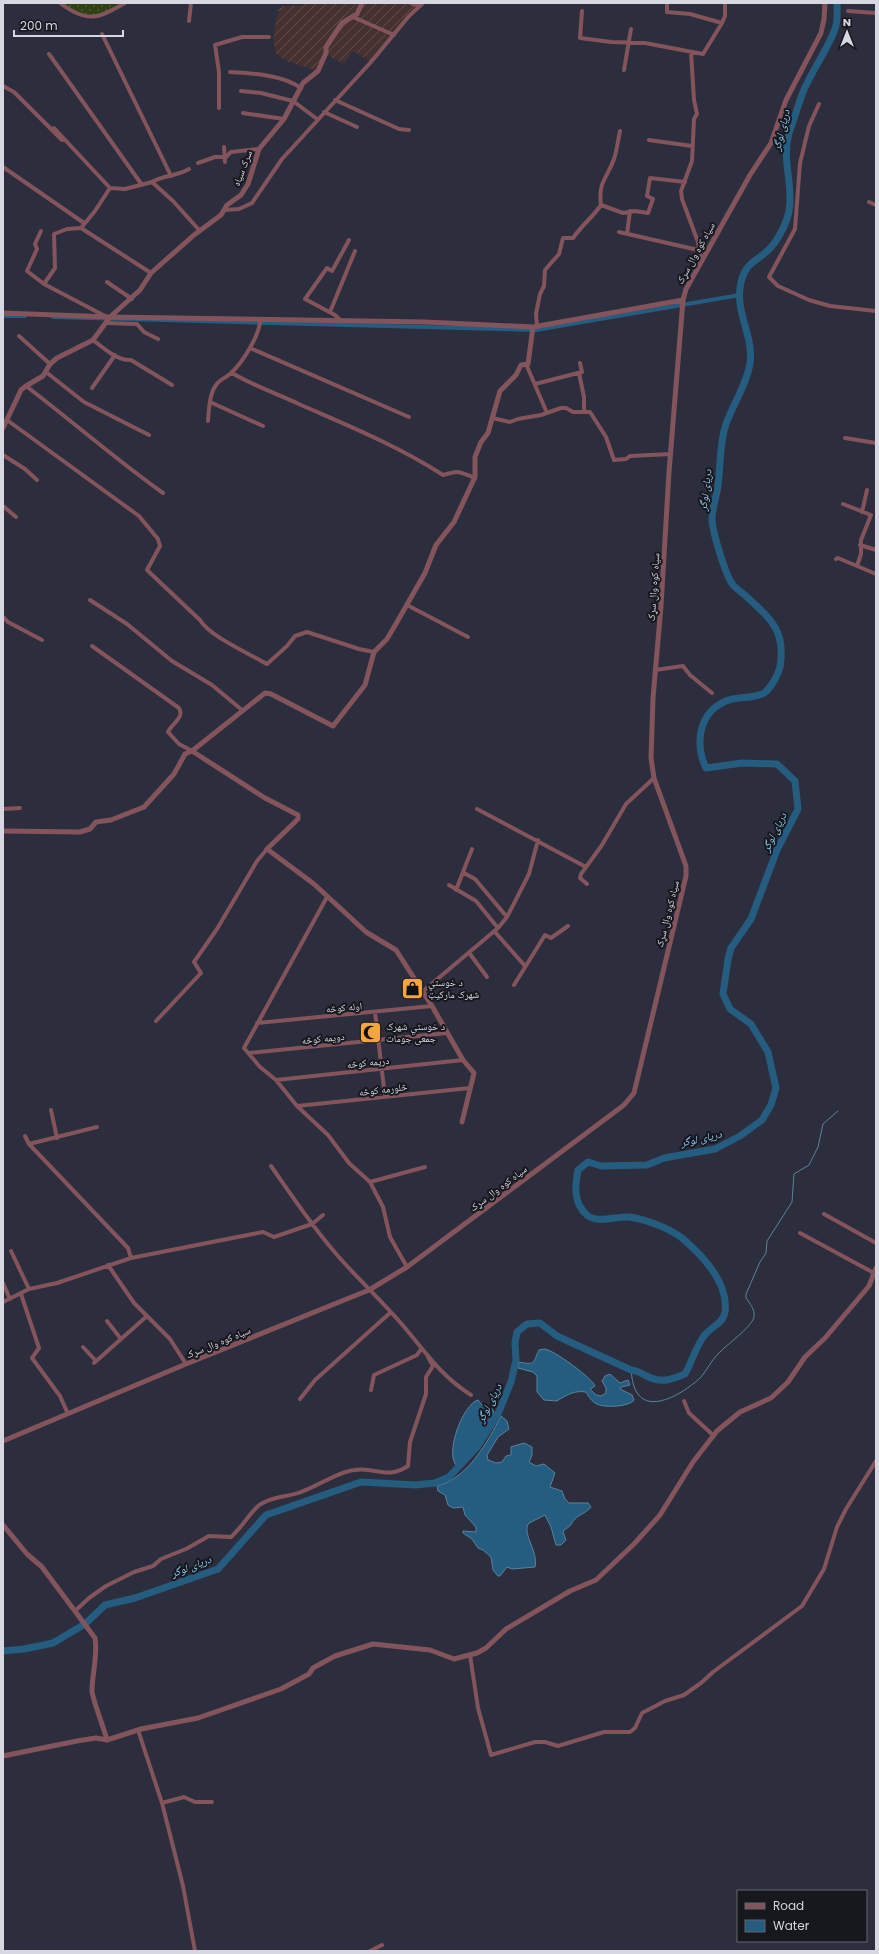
<svg xmlns="http://www.w3.org/2000/svg" width="879" height="1954" font-family="Poppins,'Noto Naskh Arabic',sans-serif">
  <style>
    .industrial { fill: url(#industrial-furrows) }
    .park { fill: url(#park-dots) }
    .water { fill: #245d80; stroke: #5a829d }
    .lines { fill: none; stroke-linecap: round; stroke-linejoin: round }
    .stream { stroke: #5a829d; stroke-width: 1 }
    .canal { stroke: #245d80; stroke-width: 4 }
    .river { stroke: #245d80; stroke-width: 7 }
    .minor { stroke: #83545b; stroke-width: 4 }
    .tertiary { stroke: #83545b; stroke-width: 5 }
    .labels { text-anchor: middle; stroke-width: 4; stroke-linejoin: round; paint-order: stroke }
    .street-label { font-size: 10px; fill: #d7d7e1; stroke: #17171e }
    .poi-label { font-size: 10px; fill: #d7d7e1; stroke: #17171e; text-anchor: start }
    .water-label { font-size: 11px; font-style: italic; fill: #8bcbf6; stroke: #17171e }
  </style>
  <defs>
    <pattern id="industrial-furrows" width="10" height="10" patternUnits="userSpaceOnUse"><rect width="10" height="10" fill="#45312f"/><path d="M-1 1l2-2M0 10L10 0M9 11l2-2" fill="none" stroke="#5f4e4d"/></pattern>
    <pattern id="park-dots" width="8" height="8" patternUnits="userSpaceOnUse"><rect width="8" height="8" fill="#2d4114"/><path d="M2 2h.1M6 6h.1" fill="none" stroke="#4b5c36" stroke-width="1.8" stroke-linecap="round"/></pattern>
  </defs>
  <rect width="100%" height="100%" fill="#2d2e3d"/>
  <path class="industrial" d="M305,3H411L420,6L371,62L353,51L344,64L326,54L318,71L284,60L276,54L273,38L277,16L280,12L276,10L284,6L303,5Z"/>
  <path class="park" d="M60,3H125L111,12L87,17Z"/>
  <path class="water" d="M544,1349C553,1349 593,1379 595,1386L590,1389L596,1395L601,1396L606,1393V1388L602,1381L605,1376L610,1374L620,1383L628,1380L630,1385L621,1387L620,1389L632,1395L634,1400C629,1407 604,1408 597,1404C592,1402 589,1397 586,1392C575,1390 566,1395 557,1401L544,1400L537,1392V1376L533,1372L518,1368L519,1362C537,1366 533,1361 539,1350Z
    M478,1400L482,1405L492,1409L495,1414L484,1434L457,1466C444,1454 463,1404 478,1400Z
    M501,1416L507,1421L509,1429L498,1437L487,1455L488,1460L496,1463L502,1462L506,1456L511,1455V1447L524,1443L532,1447V1455L529,1462L536,1466L544,1464L555,1473L550,1487L562,1491L565,1499L569,1503H588L591,1507C586,1513 580,1514 575,1519C570,1524 573,1525 564,1530L563,1532L566,1540L561,1545H556L551,1527L545,1515L529,1523C521,1533 539,1552 535,1567L512,1569L507,1567L500,1576H498L493,1570L491,1557L483,1550L478,1548L472,1539L463,1533V1531L476,1532V1527L465,1515L463,1507L453,1508L448,1505L445,1495L438,1491L437,1486C468,1478 487,1443 501,1416Z"/>
  <g class="lines">
    <path class="stream" d="M631,1370C632,1378 633,1388 638,1394C652,1414 688,1390 701,1377C707,1370 711,1361 718,1354C726,1345 751,1328 754,1317C755,1309 750,1304 746,1298V1294L760,1262L766,1253L767,1241L792,1202L794,1174L809,1165L818,1147L823,1124L838,1111"/>
    <path class="canal" d="M3,316H25
      M53,317L536,330L740,295"/>
    <path class="river" d="M3,1651L24,1649L53,1643L85,1624L105,1605L135,1598L218,1569L266,1515L361,1482L415,1485L435,1483L449,1477L477,1447L498,1414L511,1382L516,1360L515,1343L517,1332L527,1324L540,1323L557,1336L631,1370C639,1371 644,1375 651,1378C664,1383 673,1379 685,1374C692,1362 695,1348 704,1336C710,1327 723,1324 725,1312C729,1283 702,1255 682,1238C669,1228 645,1219 629,1217C617,1216 597,1224 587,1215C573,1203 575,1186 578,1170L588,1162L601,1166L647,1165L664,1158L715,1149L740,1136L762,1120L771,1105L776,1088L768,1052L751,1024L730,1009L723,994L728,959L731,948L751,919L777,850L798,809L795,781L777,764L742,763L706,768C695,744 698,713 726,701C738,696 753,699 764,693C771,688 778,675 780,667C786,631 771,619 747,597C742,592 734,588 731,582C725,572 712,531 712,519C712,508 717,496 718,485C721,464 719,444 726,424C733,404 747,384 750,363C754,335 734,312 741,282C747,259 759,262 772,246C779,238 787,222 789,211C794,185 781,160 789,133C794,120 798,105 803,92C812,70 827,51 835,29C838,21 837,12 837,3"/>
    <path class="minor" d="M60,3C87,23 97,19 125,3
      M411,3L420,6
      M667,3V12L690,14L722,23
      M582,11L580,38L611,42L645,43L703,54L722,23L725,16V3
      M848,11L876,13
      M353,17L394,35
      M189,21L191,3
      M102,34L171,176
      M691,52L694,100L697,114L694,119L692,161L681,191L682,199L698,242L701,262
      M49,54L142,185
      M624,70L631,29
      M230,72C251,73 283,75 301,88
      M3,86L14,92L62,140
      M241,91L261,93L293,101L317,119
      M335,100L399,129L409,130
      M819,104L809,126L800,163L795,229L769,277L778,286L809,300L830,306L876,311
      M219,108V72L215,45L242,37H269
      M324,112L357,127
      M243,113L284,119
      M54,128L110,188L125,189L152,182L173,201L200,231
      M649,140L692,146
      M224,147L225,162
      M198,163L215,157H226L231,152L259,149
      M3,167L84,223
      M152,182C164,175 178,176 189,169
      M110,188L95,211L81,228L151,273
      M869,202L876,205
      M601,205L623,213L635,211L648,213L653,199L647,196L650,178L685,182
      M225,210L239,209L252,203L282,159L371,62L409,16L423,3
      M41,231L35,244L37,249L27,271L44,284L105,316
      M619,232L698,250
      M627,234L630,211
      M107,282L132,299
      M44,284L55,268L54,234L67,229L81,228
      M330,312L355,251
      M340,320L335,315L305,299L327,268L332,271L349,240
      M107,323L137,324L144,332L158,339
      M537,327L536,314L540,294L544,286L545,270L559,254L563,238H573C582,225 592,218 601,205C598,181 607,179 614,159C617,150 618,140 620,131
      M19,336L50,364
      M93,340C103,348 118,361 131,360L172,385
      M250,348L409,417
      M526,364L547,413
      M46,372L84,402L149,435
      M232,373C254,386 278,394 301,405C349,426 398,446 443,475C460,470 457,471 475,478
      M579,373L584,397V412
      M535,384L582,372L580,363
      M26,386C72,421 115,459 163,493
      M92,388L115,355
      M210,402L263,426
      M492,418L510,422L518,419L541,415L561,408H566L573,412H590L606,437L614,460L626,459L630,456L671,454
      M7,420L139,516L158,539L160,546L147,570L200,620C209,636 250,654 267,664L287,646L295,636L307,632L359,649L374,652
      M208,421C209,410 209,395 216,385C220,379 228,377 232,372C243,362 261,333 260,319
      M845,438L876,443
      M3,455L25,469L37,480
      M843,504L871,515L861,540V554L857,566
      M3,506L16,517
      M862,512L867,490
      M860,545L876,550
      M836,559L838,558L876,574
      M90,600L127,624L172,661L212,685L242,710
      M407,605L468,637
      M3,617L8,622L42,640
      M92,646L179,708C185,718 171,724 168,732L179,744L192,751
      M655,670L683,666L690,675L712,693
      M3,809L20,808
      M477,809L586,867
      M464,873L475,879L507,917
      M587,884L580,878L581,874L602,845L626,804L654,778
      M449,885L476,901L498,928
      M456,890L472,849
      M327,897L244,1048L260,1067L276,1080L297,1106L328,1135L349,1163L370,1182L383,1207L390,1237L407,1267
      M495,932L525,966
      M470,954L487,977
      M514,985L545,935L551,938L568,926
      M422,992L498,928L507,917L529,874L538,840
      M375,1012L385,1097
      M156,1021L201,973L194,962L217,929L257,861L267,849
      M257,1023L432,1006
      M249,1053L447,1033
      M276,1080L463,1060
      M297,1106L470,1088
      M51,1110L57,1138
      M29,1144L97,1127
      M271,1166C292,1196 313,1228 338,1256C358,1279 380,1299 399,1321C424,1349 438,1374 471,1395
      M370,1182L425,1167
      M824,1214L876,1243
      M800,1233L874,1273
      M11,1251L29,1289
      M131,1258L263,1232L274,1237L312,1224L323,1215
      M108,1265L134,1303L170,1339L186,1364
      M3,1283L10,1299
      M21,1294L39,1348L32,1358L60,1396L68,1414
      M3,1302L29,1289L57,1283L131,1258L128,1248L29,1144L25,1136
      M107,1321L121,1339
      M83,1347L96,1361
      M94,1363L147,1316
      M371,1390L374,1375L417,1355L421,1349
      M300,1399L315,1380L391,1312
      M684,1401L689,1413L714,1436
      M75,1611L89,1598L106,1586L134,1572L153,1566L161,1559L186,1549L209,1536L231,1537C241,1528 248,1516 257,1507C268,1497 288,1497 301,1492C316,1487 339,1471 355,1470C377,1467 387,1480 408,1466L410,1442L426,1394V1377L433,1366L428,1357
      M470,1655L478,1708L491,1755L535,1742H545L558,1746L604,1732H630L635,1728L642,1713L665,1701L684,1695L701,1683L713,1672L802,1606L824,1569L837,1527L846,1509L876,1461
      M138,1730L162,1803L183,1886L195,1951
      M162,1803L184,1797L195,1802H212
      M370,1951L382,1945"/>
    <path class="tertiary" d="M3,313L110,317L425,322L533,327L683,300
      M3,428L21,390L26,386L43,376L50,364L57,358L93,340L110,317L140,290L151,273L194,235L221,215L227,205L241,195L248,184L259,149L284,119L303,83L318,71L326,53V47L342,23L357,14L362,3
      M192,751L265,798L298,815V819L267,849L314,884L366,932L396,950L432,1006L463,1060L474,1073L462,1122
      M3,831L80,832L90,829L96,822L111,820L144,807L174,774L185,754L192,751L265,693L271,694L333,726L365,685L374,652L387,639L397,622L425,573L436,545L454,522L475,477V457L481,442L488,433L500,391L516,375L521,365L528,364L533,327
      M3,1441L186,1364L369,1290L407,1267L624,1105L634,1093L686,876V866L654,778L651,758L653,698L661,606L669,472L683,300L686,289L750,175L771,143L786,100L821,33L824,19L825,3
      M3,1525L27,1554L42,1567L95,1638C98,1655 92,1674 92,1691C93,1701 104,1728 107,1740
      M3,1756L77,1741L96,1738L107,1740L141,1729L198,1718L281,1689L309,1674L313,1668L335,1656L373,1644L430,1650L454,1659L477,1653L486,1648L506,1629L570,1591L596,1580L634,1544L660,1515L693,1462L717,1431L740,1412L771,1398L788,1382L805,1357L825,1338L869,1286L876,1268"/>
  </g>
  <defs>
    <symbol id="shop-square" viewBox="-11 -11 22 22"><rect x="-9" y="-9" width="18" height="18" rx="4" fill="#f1a63f" stroke="#17171e"/><path d="M-5-2.5h2.3a2.7 3.5 0 0 1 5.4 0H5L5.5 6h-11ZM-1.5-2.5h3a1.5 2.3 0 0 0-3 0Z" fill="#111"/></symbol>
    <symbol id="mosque-square" viewBox="-11 -11 22 22"><rect x="-9" y="-9" width="18" height="18" rx="4" fill="#f1a63f" stroke="#17171e"/><path d="M3.5-4.9A6 6 0 1 0 3.5 4.9A5 5 0 1 1 3.5-4.9Z" fill="#111"/></symbol>
  </defs>
  <g fill-rule="evenodd">
    <use href="#shop-square" x="400" y="976" width="25" height="25"/>
    <use href="#mosque-square" x="358" y="1020" width="25" height="25"/>
  </g>
  <g class="labels">
    <g class="street-label">
      <text transform="translate(242 168) rotate(-69)" y="4">سرک سیاه</text>
      <text transform="translate(695 253) rotate(-61)" y="4">سیاه کوه وال سړک</text>
      <text transform="translate(653 587) rotate(-86)" y="4">سیاه کوه وال سړک</text>
      <text transform="translate(667 914) rotate(-76)" y="4">سیاه کوه وال سړک</text>
      <text transform="translate(344 1007) rotate(-5)" y="4">اوله کوڅه</text>
      <text transform="translate(323 1038) rotate(-6)" y="4">دویمه کوڅه</text>
      <text transform="translate(368 1062) rotate(-6)" y="4">دریمه کوڅه</text>
      <text transform="translate(383 1089) rotate(-7)" y="4">څلورمه کوڅه</text>
      <text transform="translate(498 1188) rotate(-37)" y="4">سیاه کوه وال سړک</text>
      <text transform="translate(218 1342) rotate(-22)" y="4">سیاه کوه وال سړک</text>
    </g>
    <g class="poi-label">
      <text x="428" y="986">د خوستي<tspan x="428" dy="12">شهرک مارکیټ</tspan></text>
      <text x="386" y="1030">د خوستي شهرک<tspan x="386" dy="12">جمعی جومات</tspan></text>
    </g>
    <g class="water-label">
      <text transform="translate(781 130) rotate(-76)" y="4">دریای لوگر</text>
      <text transform="translate(705 490) rotate(-83)" y="4">دریای لوگر</text>
      <text transform="translate(774 832) rotate(-64)" y="4">دریای لوگر</text>
      <text transform="translate(701 1138) rotate(-13)" y="4">دریای لوگر</text>
      <text transform="translate(489 1403) rotate(-63)" y="4">دریای لوگر</text>
      <text transform="translate(191 1566) rotate(-21)" y="4">دریای لوگر</text>
    </g>
  </g>
  <rect width="879" height="1954" fill="none" stroke="#d7d7e1" stroke-width="8"/>
  <rect x="737" y="1890" width="130" height="52" fill="#17171e" stroke="#64646c"/>
  <rect x="745" y="1903" width="20" height="6" fill="#83545b" stroke="#64646c"/>
  <text x="773" y="1910" font-size="12" fill="#d7d7e1">Road</text>
  <rect x="745" y="1920" width="20" height="12" fill="#245d80" stroke="#64646c"/>
  <text x="773" y="1930" font-size="12" fill="#d7d7e1">Water</text>
  <g transform="translate(847 32)" stroke="#17171e" stroke-width="3" paint-order="stroke">
  <path d="M0-3L7 15L0 10L-7 15Z" fill="#d7d7e1"/>
  <text y="-6" font-size="11" font-weight="bold" text-anchor="middle" fill="#d7d7e1">N</text>
  </g>
  <path d="M14 30v6h109v-6" fill="none" stroke="#d7d7e1" stroke-width="2"/>
  <text x="20" y="30" font-size="12" fill="#d7d7e1" stroke="#17171e" stroke-width="3" paint-order="stroke">200 m</text>
</svg>
